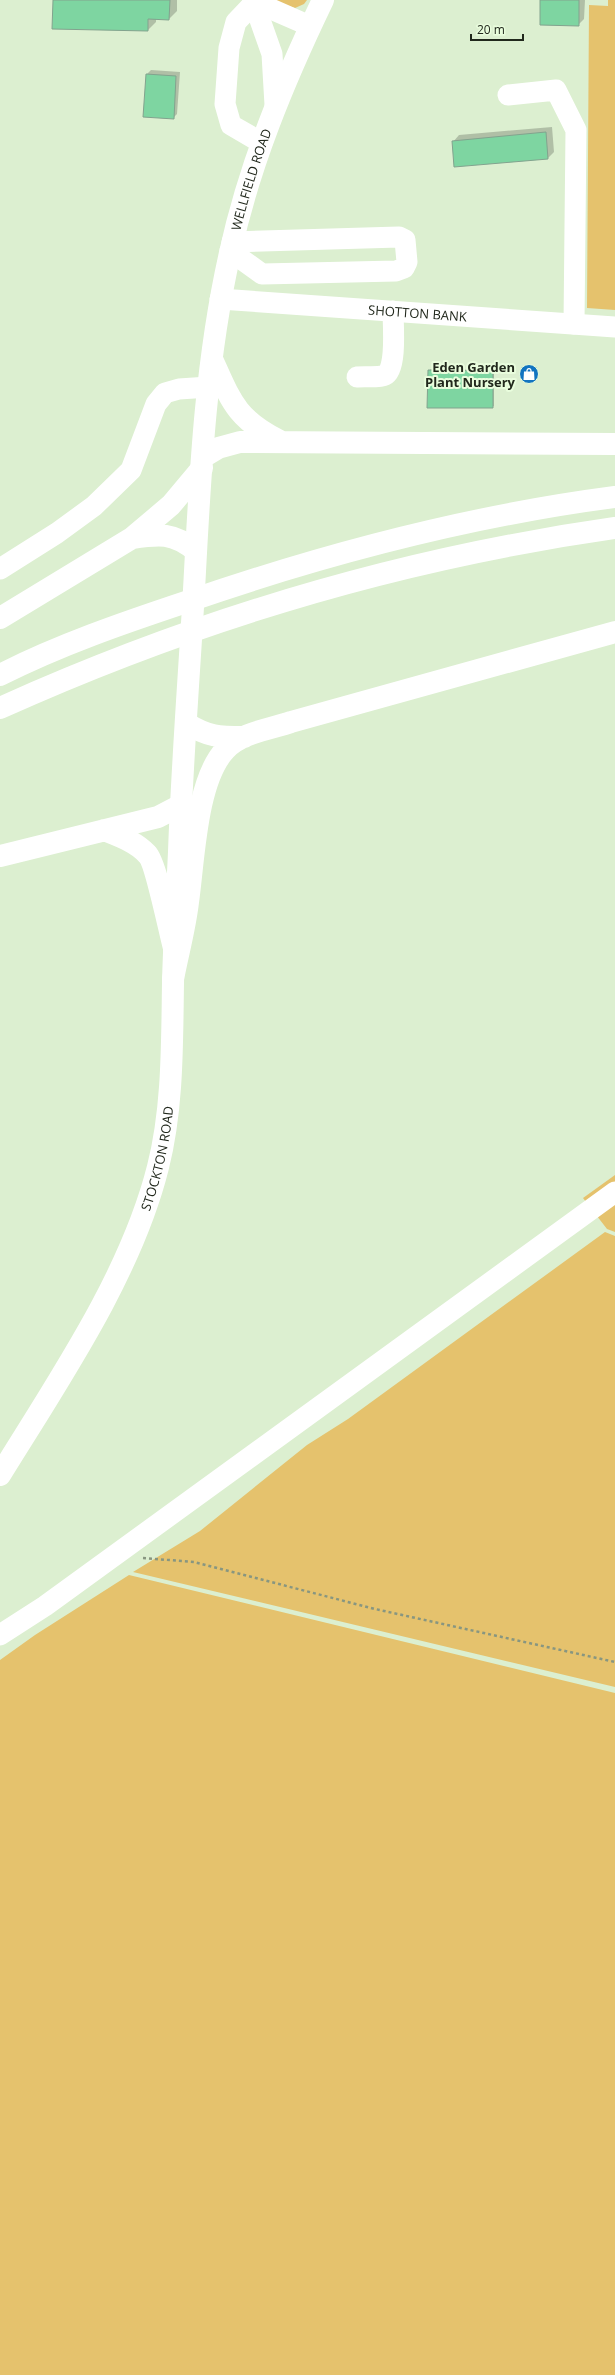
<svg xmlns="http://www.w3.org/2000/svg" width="615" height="2375" font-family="'Open Sans',sans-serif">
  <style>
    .green { fill: #e5c26d }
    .shadow { fill: #0003 }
    .building { fill: #7ed5a1; stroke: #82a38e }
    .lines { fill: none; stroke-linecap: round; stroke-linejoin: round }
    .path { stroke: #889680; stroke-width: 2.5; stroke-dasharray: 3 3; stroke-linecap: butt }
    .minor { stroke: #fff; stroke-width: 21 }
    .major { stroke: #fff; stroke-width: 22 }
    .highway { stroke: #fff; stroke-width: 22 }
    .labels { text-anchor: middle; stroke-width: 4; stroke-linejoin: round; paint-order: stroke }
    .street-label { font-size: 13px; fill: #21281c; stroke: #e9fddd }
    .poi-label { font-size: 13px; font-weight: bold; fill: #21281c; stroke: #e9fddd; text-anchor: end }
  </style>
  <rect width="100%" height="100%" fill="#dcefd0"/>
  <path class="green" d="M269,0H307L304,4L295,8Z
    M608,0H615V310L587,308L589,5L608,6Z
    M615,1175V1232L607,1229L583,1198Z
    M605,1232L615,1236V1687L133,1572L200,1531L307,1445L348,1419Z
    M129,1575L615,1693V2375H0V1660L35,1635Z"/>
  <path class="shadow" d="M54,0H177V11L169,19H156V22L148,30Z
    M541,0H585L584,19L578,25Z
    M151,70L180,72L177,114L173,118L147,74Z
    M552,127L554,152L548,158L453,142L459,135Z
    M431,369L494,370V406L492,407L429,371Z"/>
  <path class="building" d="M53,0H170L169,20L148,19V31L52,29Z
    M540,0H579V26L540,25Z
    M146,74L176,76L174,119L143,117Z
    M546,132L548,159L454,167L452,141Z
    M428,370L493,371V408H427Z"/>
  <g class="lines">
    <path class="path" d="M143,1558L194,1562L375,1609L615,1662"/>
    <g class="minor">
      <path d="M253,0L272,54L275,105"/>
      <path d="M255,2L236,22L229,48L225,104L231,125L262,143"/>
      <path d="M255,2L310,26"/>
      <path d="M508,95L556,90L576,130L574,324"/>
      <path d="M230,251L262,274L396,271L404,268L407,262L405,240L399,237L232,242"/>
      <path id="s1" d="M220,299L615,327"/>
      <path d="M357,377C365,376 379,378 385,375C397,370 393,323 393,311"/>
      <path d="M0,569L57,533L94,506L131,470L156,404L165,393L179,389L209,387"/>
      <path d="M0,1635L45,1606L615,1192"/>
    </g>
    <path class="major" id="s2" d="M0,1475C58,1381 131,1275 158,1167C173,1108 172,1044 173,983C174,939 177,896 179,852C182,765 189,677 194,590C200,478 205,363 230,253C249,165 284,81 323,0"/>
    <path class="highway" d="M212,359C231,401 236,419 280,441
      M203,457L218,448L240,442L615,444
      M132,538C159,534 173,532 196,551
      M0,618L132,538L171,505L202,468
      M0,675C59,645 123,623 186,602C325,554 469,516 615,497
      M0,708C195,620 403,558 615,528
      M186,723C208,737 219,737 244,737
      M104,830C119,836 136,842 147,854C156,862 170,935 175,952
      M0,856L158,817L181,805
      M173,979C178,953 185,928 188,902C194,860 196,781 225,750C240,733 270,729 291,722L615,632"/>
  </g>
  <defs>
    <symbol id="shop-disc" viewBox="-11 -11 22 22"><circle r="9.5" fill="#1274c0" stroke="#e9fddd"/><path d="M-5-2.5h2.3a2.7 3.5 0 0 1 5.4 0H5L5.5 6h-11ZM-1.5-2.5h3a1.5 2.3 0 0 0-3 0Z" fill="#fff"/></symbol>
  </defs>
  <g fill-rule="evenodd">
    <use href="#shop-disc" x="518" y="363" width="22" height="22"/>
  </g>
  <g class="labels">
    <g class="street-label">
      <text dy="5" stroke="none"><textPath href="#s2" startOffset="1342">WELLFIELD ROAD</textPath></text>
      <text dy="5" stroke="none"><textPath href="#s1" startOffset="198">SHOTTON BANK</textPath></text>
      <text dy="5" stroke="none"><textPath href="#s2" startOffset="356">STOCKTON ROAD</textPath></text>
    </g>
    <g class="poi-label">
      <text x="515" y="372">Eden Garden<tspan x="515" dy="15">Plant Nursery</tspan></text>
    </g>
  </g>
  <path d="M471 34v6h52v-6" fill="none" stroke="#21281c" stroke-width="2"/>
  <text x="477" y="34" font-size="12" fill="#21281c" stroke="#e9fddd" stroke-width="3" paint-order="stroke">20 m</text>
</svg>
